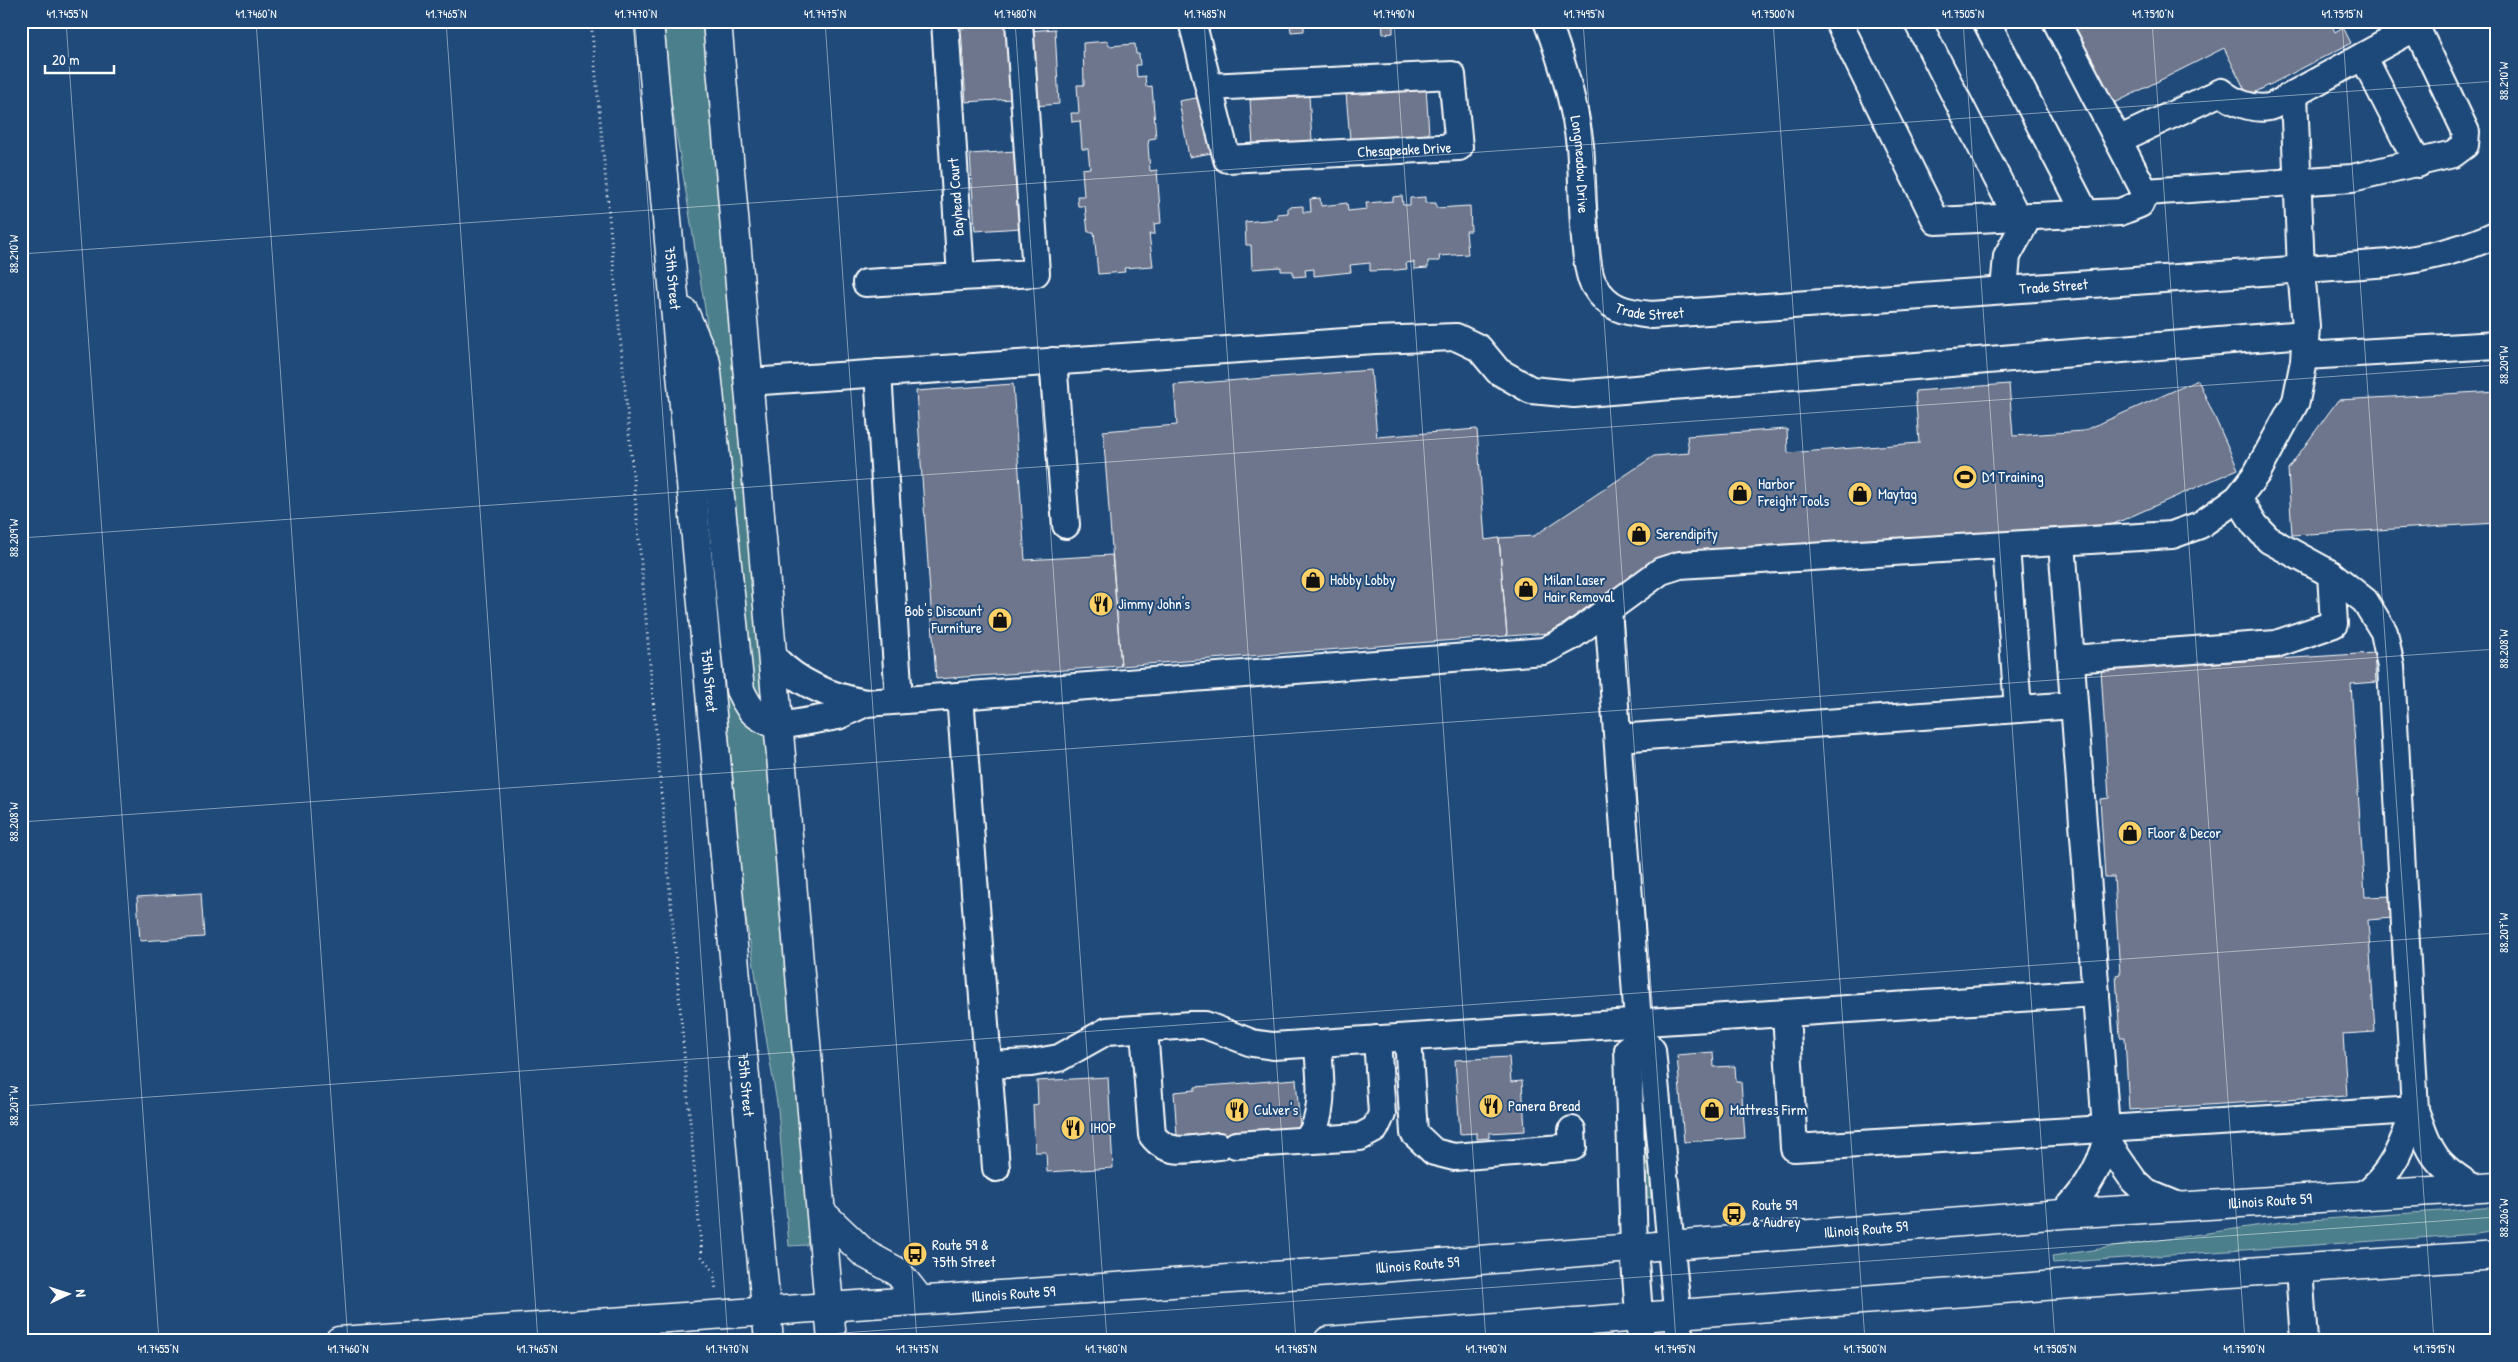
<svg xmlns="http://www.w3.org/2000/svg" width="2518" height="1362" font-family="'Patrick Hand',sans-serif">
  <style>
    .green { fill: #4c7f8b; stroke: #a6bfc5 }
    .building { fill: #6d768c; stroke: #fff }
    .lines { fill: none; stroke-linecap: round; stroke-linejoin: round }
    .minor-casing { stroke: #fff; stroke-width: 30 }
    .major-casing { stroke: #fff; stroke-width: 31 }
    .path { stroke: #fff; stroke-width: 3; stroke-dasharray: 1 4; stroke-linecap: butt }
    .minor { stroke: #1f4a7a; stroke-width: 26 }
    .major { stroke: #1f4a7a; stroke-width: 28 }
    .ticks { fill: none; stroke: #fff; stroke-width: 1; stroke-opacity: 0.45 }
    .labels { text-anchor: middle; stroke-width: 4; stroke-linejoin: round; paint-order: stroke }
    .street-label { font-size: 15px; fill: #fff; stroke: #1f4a7a }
    .poi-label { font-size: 15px; fill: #fff; stroke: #1f4a7a; text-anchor: start }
    .neatline { fill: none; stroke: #fff; stroke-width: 2 }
    .ticks-label { font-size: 12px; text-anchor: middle; fill: #fff }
  </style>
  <rect width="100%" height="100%" fill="#1f4a7a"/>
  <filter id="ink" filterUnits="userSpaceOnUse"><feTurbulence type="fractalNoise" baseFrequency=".02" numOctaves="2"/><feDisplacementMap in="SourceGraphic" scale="10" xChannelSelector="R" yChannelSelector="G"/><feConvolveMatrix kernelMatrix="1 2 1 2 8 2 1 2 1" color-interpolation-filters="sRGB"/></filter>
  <g filter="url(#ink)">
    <path class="green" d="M662,21H704L762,696L758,697L750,693L705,309L667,77Z
      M730,646L767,732L810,1228L807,1245L789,1246L778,1109L743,900L721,647Z
      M1636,1052L1643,1054L1651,1198L1646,1197Z
      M2497,1207V1231L2476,1234L2053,1263L2052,1256L2282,1222Z"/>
    <path class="building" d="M1290,21H1304V31L1291,32Z
      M1367,21H1397L1393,22V33L1383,34L1382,21Z
      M2061,21H2330L2335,32L2343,27L2351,43L2248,96L2224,48L2105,108Z
      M1007,24L1012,99L966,102L961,28Z
      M1055,29L1059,104L1034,106L1029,31Z
      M1108,41L1109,46L1135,44L1136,54H1139L1140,65H1136L1137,77L1145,76L1146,87L1152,86L1156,138L1149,139L1148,145L1150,171L1157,170L1161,223L1154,224L1155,234H1149L1153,266L1124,268L1125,272L1098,274L1094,232H1088L1085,206H1078L1077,196H1084L1082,169L1090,168L1088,149H1082L1080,121L1072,122L1071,113H1079L1077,85H1084L1083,43Z
      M1426,87L1429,134L1350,140L1346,93Z
      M1309,96L1312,141L1253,145L1250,100Z
      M1202,97L1212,153L1189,157L1179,101Z
      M1016,151L1021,228L975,231L970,154Z
      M1402,196L1403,205H1410V198L1425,197V203H1436V208L1470,206L1471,231H1466L1468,254L1439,256L1440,261H1428V268L1414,269V262L1406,263L1407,269L1396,270L1370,271V263L1350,265L1351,272L1314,276V269L1305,270L1306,276L1293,277V271H1281V267L1252,269L1251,245H1246L1245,222L1278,219L1277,214L1288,213V207L1303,206V212H1311L1310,199L1320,198L1321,206L1347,203L1348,211L1367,209L1366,203L1393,201V197Z
      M1371,370L1377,437L1477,429L1485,540L1499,538L1507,636L1121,666L1103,431L1177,425L1174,385Z
      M2198,380L2238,469L2107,527L1664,555L1550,633L1507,636L1499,538L1534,536L1654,456L1689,453L1687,436L1787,429L1788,453L1919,443L1915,391L2009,384L2013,436L2083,431Z
      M1013,384L1025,560L1112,555L1121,666L936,679L916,391Z
      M2497,391V523L2292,535L2288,469L2338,400Z
      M2374,653L2376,682L2351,684L2365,897L2392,896L2393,918L2368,920L2375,1032L2343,1034L2347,1096L2129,1110L2125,1037H2120L2116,975L2120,974L2114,877H2105L2100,799L2109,798L2101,670Z
      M201,893L204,937L140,941L137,897Z
      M1713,1052L1714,1067L1735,1066L1736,1082H1741L1745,1138L1684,1142L1677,1055Z
      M1509,1057L1511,1082L1522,1081L1525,1131L1489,1133V1138L1477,1139V1133L1460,1134L1455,1060Z
      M1108,1077L1113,1168L1047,1172L1046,1152H1035L1033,1105L1038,1104L1037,1081Z
      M1296,1079L1300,1128H1296V1131L1220,1150L1218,1133L1177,1136L1174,1092L1195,1090V1087Z"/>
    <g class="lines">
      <defs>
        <g id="minor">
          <path id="s1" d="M1192,21L1227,159L1459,147L1452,75L1209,87"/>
          <path id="s2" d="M1547,21C1562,61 1575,103 1580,146C1583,174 1582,267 1594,285C1608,309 1625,312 1651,315L2390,263C2427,258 2463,250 2497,234"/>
          <path d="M1838,21L1936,221L2120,212L2140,204L2145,192L2056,21"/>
          <path d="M1917,21L2017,217"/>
          <path d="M1986,21L2086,214"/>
          <path d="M2363,56L2418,164"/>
          <path d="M2118,140L2221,92C2233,102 2252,110 2269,107C2277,105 2286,98 2294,94"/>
          <path d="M2145,192L2352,178L2453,154L2465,145L2466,132L2416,27"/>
          <path d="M961,277L1036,273L1019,21"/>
          <path d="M866,283L961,277L945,21"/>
          <path d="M2004,290L2007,256L2029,216"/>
          <path d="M2305,356L2497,345"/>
          <path d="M1053,361L1066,525"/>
          <path d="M878,373L899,700"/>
          <path d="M749,382L1375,340L1456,337L1479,348L1498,371L1531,390L1574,394L2305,334"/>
          <path d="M2238,498L2255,525L2269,540L2331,574L2365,601L2384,632L2391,667L2415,1110C2431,1154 2433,1163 2474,1188"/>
          <path d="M2006,546L2018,709"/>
          <path d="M1608,609L1639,1036L1652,1050L1680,1341"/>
          <path d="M774,658C799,684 831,697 866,703L1544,651L1571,637L1661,571L1680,565L2172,535L2200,525L2238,498L2257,473L2296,401L2304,361L2306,326L2301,270L2294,94L2416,27L2413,21"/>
          <path d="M2071,659L2276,644L2334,624L2331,574"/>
          <path d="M960,696L996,1168"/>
          <path d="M780,726L838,716L866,703"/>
          <path d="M1618,738L2074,705"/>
          <path d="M1786,1013L1794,1148L2415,1110"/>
          <path d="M1144,1029L1152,1135C1169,1158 1193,1148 1219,1146"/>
          <path d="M1639,1036L1628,1050L1634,1248L1641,1341"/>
          <path d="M1408,1038L1414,1133L1434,1152L1454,1157L1573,1147L1572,1130"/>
          <path d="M989,1065L1031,1063L1059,1058L1107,1031L1191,1025H1205L1252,1043L1273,1046L2096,993"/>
          <path d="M1308,1139C1327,1113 1319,1074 1318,1043"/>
          <path d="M2107,1142L2134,1181L2147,1193L2179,1206"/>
          <path d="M1236,1145L1360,1137L1375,1129L1382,1114L1377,1039"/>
          <path d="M2363,1195C2393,1174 2403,1143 2415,1110"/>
          <path d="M2062,1214C2084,1194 2098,1171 2107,1142L2062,543"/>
          <path d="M2299,1269L2304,1341"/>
        </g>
        <g id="major">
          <path id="s3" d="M649,21L769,1341"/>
          <path d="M717,21L832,1341"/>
          <path d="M684,312L706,363L740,690C751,714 756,716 780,726"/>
          <path d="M822,1213L865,1254L898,1272L920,1300"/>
          <path id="s4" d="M339,1341L1316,1273L2062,1214L2497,1187"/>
          <path d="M1328,1341L2083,1283L2497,1255"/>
        </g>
      </defs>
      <use href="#minor" class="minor-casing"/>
      <use href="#major" class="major-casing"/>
      <path class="path" d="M591,21L640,551L702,1257L714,1272L716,1291"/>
      <use href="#minor" class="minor"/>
      <use href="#major" class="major"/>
    </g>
  </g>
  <path class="ticks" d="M66,21L159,1341M256,21L348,1341M446,21L538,1341M635,21L728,1341M825,21L917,1341M1015,21L1107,1341M1204,21L1296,1341M1394,21L1486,1341M1583,21L1676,1341M1773,21L1865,1341M1963,21L2055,1341M2152,21L2245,1341M2342,21L2434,1341M21,254L2497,81M21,538L2497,365M21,822L2497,649M21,1106L2497,933M728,1341L2497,1217"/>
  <defs>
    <symbol id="stadium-disc" viewBox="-11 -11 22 22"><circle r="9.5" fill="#ffd166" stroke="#1f4a7a"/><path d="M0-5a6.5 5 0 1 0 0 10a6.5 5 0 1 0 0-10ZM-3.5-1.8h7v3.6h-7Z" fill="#111"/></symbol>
    <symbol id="shop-disc" viewBox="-11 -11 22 22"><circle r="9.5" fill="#ffd166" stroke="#1f4a7a"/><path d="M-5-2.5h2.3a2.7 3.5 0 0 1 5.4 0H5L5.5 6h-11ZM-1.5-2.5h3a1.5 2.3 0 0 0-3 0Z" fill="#111"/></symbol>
    <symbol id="restaurant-disc" viewBox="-11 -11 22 22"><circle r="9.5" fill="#ffd166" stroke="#1f4a7a"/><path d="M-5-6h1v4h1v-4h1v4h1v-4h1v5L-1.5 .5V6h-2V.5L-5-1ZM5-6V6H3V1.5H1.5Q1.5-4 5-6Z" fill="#111"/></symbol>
    <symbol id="bus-disc" viewBox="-11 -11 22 22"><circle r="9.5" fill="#ffd166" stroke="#1f4a7a"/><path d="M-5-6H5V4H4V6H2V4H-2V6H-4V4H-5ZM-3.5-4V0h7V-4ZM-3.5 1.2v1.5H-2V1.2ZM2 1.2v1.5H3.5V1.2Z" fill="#111"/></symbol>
  </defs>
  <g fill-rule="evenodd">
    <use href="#stadium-disc" x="1951" y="463" width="28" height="28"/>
    <use href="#shop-disc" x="1726" y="479" width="28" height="28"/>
    <use href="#shop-disc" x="1846" y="480" width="28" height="28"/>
    <use href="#shop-disc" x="1625" y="520" width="28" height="28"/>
    <use href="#shop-disc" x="1299" y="566" width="28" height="28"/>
    <use href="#shop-disc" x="1512" y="575" width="28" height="28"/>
    <use href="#restaurant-disc" x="1087" y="590" width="28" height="28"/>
    <use href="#shop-disc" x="986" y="606" width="28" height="28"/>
    <use href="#shop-disc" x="2116" y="819" width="28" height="28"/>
    <use href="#restaurant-disc" x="1477" y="1092" width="28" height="28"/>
    <use href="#restaurant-disc" x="1223" y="1096" width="28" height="28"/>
    <use href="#shop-disc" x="1698" y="1096" width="28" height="28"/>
    <use href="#restaurant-disc" x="1059" y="1114" width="28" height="28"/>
    <use href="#bus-disc" x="1720" y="1200" width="28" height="28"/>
    <use href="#bus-disc" x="901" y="1240" width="28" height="28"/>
  </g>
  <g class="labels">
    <g class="street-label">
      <text dy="5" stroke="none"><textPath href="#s1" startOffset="320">Chesapeake Drive</textPath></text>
      <text dy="5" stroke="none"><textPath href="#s2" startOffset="148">Longmeadow Drive</textPath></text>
      <text transform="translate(956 197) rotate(-94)" y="5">Bayhead Court</text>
      <text dy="5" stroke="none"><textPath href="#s3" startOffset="258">75th Street</textPath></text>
      <text dy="5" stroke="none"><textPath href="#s2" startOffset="741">Trade Street</textPath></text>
      <text dy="5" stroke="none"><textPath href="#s2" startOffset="336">Trade Street</textPath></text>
      <text dy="5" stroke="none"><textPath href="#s3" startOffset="662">75th Street</textPath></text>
      <text dy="5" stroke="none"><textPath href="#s3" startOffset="1068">75th Street</textPath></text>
      <text dy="5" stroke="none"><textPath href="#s4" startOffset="1936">Illinois Route 59</textPath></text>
      <text dy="5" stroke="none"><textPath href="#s4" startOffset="1531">Illinois Route 59</textPath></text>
      <text dy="5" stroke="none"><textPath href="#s4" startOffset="1081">Illinois Route 59</textPath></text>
      <text dy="5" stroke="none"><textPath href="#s4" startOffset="676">Illinois Route 59</textPath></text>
    </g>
    <g class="poi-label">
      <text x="1982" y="482">D1 Training</text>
      <text x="1758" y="489">Harbor<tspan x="1758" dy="17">Freight Tools</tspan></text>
      <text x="1878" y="499">Maytag</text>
      <text x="1656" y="539">Serendipity</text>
      <text x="1330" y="585">Hobby Lobby</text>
      <text x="1544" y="585">Milan Laser<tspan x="1544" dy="17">Hair Removal</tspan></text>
      <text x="1118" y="609">Jimmy John's</text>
      <text x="982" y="616" text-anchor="end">Bob's Discount<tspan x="982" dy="17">Furniture</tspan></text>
      <text x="2148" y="838">Floor &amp; Decor</text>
      <text x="1508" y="1111">Panera Bread</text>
      <text x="1254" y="1115">Culver's</text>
      <text x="1730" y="1115">Mattress Firm</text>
      <text x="1090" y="1133">IHOP</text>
      <text x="1752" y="1210">Route 59<tspan x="1752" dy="17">&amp; Audrey</tspan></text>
      <text x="932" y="1250">Route 59 &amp;<tspan x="932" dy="17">75th Street</tspan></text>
    </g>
  </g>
  <rect width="2518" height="1362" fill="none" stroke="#1f4a7a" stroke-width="55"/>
  <g transform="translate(68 1294) rotate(86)" stroke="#1f4a7a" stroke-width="4" paint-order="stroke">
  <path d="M0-4L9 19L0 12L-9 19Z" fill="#ffffff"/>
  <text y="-8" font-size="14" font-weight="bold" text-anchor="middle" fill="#ffffff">N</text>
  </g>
  <path d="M45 65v8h69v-8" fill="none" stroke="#ffffff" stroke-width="2.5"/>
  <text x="52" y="65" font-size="15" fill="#ffffff" stroke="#1f4a7a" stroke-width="4" paint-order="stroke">20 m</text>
  <rect x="28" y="28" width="2462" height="1306" class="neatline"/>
  <g class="ticks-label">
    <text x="67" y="18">41.7455°N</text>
    <text x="256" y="18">41.7460°N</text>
    <text x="446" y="18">41.7465°N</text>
    <text x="636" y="18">41.7470°N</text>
    <text x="825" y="18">41.7475°N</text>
    <text x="1015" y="18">41.7480°N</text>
    <text x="1205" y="18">41.7485°N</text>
    <text x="1394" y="18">41.7490°N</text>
    <text x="1584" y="18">41.7495°N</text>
    <text x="1773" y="18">41.7500°N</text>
    <text x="1963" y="18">41.7505°N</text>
    <text x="2153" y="18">41.7510°N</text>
    <text x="2342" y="18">41.7515°N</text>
    <text transform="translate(2504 81) rotate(-90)" y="4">88.210°W</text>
    <text transform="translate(14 254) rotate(-90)" y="4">88.210°W</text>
    <text transform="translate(2504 365) rotate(-90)" y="4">88.209°W</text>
    <text transform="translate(14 538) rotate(-90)" y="4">88.209°W</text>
    <text transform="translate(2504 649) rotate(-90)" y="4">88.208°W</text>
    <text transform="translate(14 822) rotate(-90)" y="4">88.208°W</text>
    <text transform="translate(2504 933) rotate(-90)" y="4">88.207°W</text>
    <text transform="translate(14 1106) rotate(-90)" y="4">88.207°W</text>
    <text transform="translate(2504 1218) rotate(-90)" y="4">88.206°W</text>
    <text x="158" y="1353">41.7455°N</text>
    <text x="348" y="1353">41.7460°N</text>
    <text x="537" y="1353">41.7465°N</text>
    <text x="727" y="1353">41.7470°N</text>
    <text x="917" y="1353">41.7475°N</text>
    <text x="1106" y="1353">41.7480°N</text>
    <text x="1296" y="1353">41.7485°N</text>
    <text x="1486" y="1353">41.7490°N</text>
    <text x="1675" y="1353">41.7495°N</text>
    <text x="1865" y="1353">41.7500°N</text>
    <text x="2055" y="1353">41.7505°N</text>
    <text x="2244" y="1353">41.7510°N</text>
    <text x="2434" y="1353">41.7515°N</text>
  </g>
</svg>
